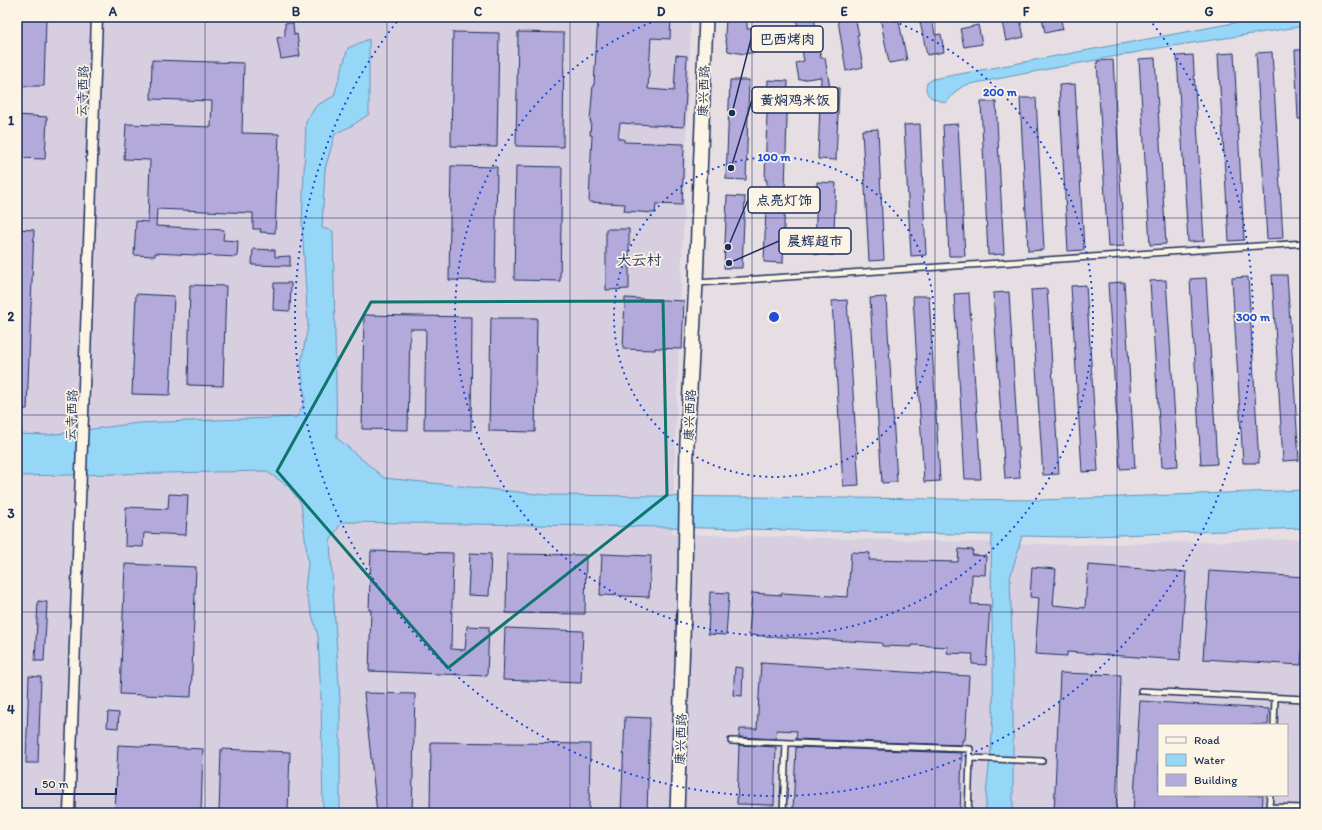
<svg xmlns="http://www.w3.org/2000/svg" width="1322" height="830" font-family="Itim,'LXGW WenKai TC',sans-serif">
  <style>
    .built { fill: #d7cee0; fill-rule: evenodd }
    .water { fill: #96d7f8; stroke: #6594ba }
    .building { fill: #b3aadb; stroke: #1b2f5e }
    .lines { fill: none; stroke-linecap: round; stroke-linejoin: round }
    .service-casing { stroke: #1b2f5e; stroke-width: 8 }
    .minor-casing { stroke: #1b2f5e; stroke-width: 13 }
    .tertiary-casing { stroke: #1b2f5e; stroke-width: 16 }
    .service { stroke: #fcf5e5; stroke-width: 5 }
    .minor { stroke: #fcf5e5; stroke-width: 10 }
    .tertiary { stroke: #fcf5e5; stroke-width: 13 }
    .marked { fill: none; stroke: #0f766e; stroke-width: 3; stroke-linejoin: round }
    .grid { fill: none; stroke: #1b2f5e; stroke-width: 1; stroke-opacity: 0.55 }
    .ring { fill: none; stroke: #1d4ed8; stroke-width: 2; stroke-dasharray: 2 4 }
    .labels { text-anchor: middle; stroke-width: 3.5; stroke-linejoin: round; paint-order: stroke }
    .street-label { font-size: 13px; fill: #1b2f5e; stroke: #fcf5e5 }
    .quarter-label { font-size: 15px; fill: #1b2f5e; stroke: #fcf5e5 }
    .centre { fill: #1d4ed8; stroke: #fcf5e5; stroke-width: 2 }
    .ring-label { font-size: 12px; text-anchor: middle; font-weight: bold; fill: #1d4ed8; stroke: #fcf5e5; stroke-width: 3.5; stroke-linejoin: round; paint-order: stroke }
    .leader { fill: none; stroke: #1b2f5e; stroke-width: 1.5 }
    .callout-dot { fill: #1b2f5e; stroke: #fcf5e5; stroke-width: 1.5 }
    .callout { fill: #fcf5e5; stroke: #1b2f5e; stroke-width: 1.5 }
    .callout-label { font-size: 14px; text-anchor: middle; font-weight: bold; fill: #1b2f5e }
    .neatline { fill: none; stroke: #1b2f5e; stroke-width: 1.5 }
    .grid-label { font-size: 13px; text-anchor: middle; font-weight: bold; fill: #1b2f5e }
  </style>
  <rect width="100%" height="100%" fill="#e6dee2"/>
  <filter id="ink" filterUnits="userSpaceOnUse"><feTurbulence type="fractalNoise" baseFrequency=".025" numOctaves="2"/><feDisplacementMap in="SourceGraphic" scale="8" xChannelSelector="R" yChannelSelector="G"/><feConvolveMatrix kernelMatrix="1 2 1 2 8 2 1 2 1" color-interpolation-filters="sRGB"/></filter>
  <g filter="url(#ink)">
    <path class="built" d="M17,17H691L672,534L1078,545L1305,539V813H17ZM1159,725H1287V795H1159Z"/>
    <path class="water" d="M1266,17H1305V26L1159,48L965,85L956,91L946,103C935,99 923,98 927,83L933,79Z
      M369,39V114L353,125L335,134L325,169L322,228L333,231L337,438L384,478L546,495L1041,500L1305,490V528L1065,537L1022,536L1010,578L1013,668V813H986C985,786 991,761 992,734C996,668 989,602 992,535L665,527L342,522L330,541L340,700V813H323L321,699L318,636L305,589L308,563L301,503L288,486L266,471L17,476V434L48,435L138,423L297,417L305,401L301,363L308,326L302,223L306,122L316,106L334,96L348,48Z"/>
    <path class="building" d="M598,17H671L670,39L651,38L648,89L674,91L676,55L687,56L685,94H686L684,127L620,123L618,139H624V142L684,144L682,205L656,204L655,213L624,211L625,204L589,202L592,135H590L591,121H590L593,85H594Z
      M726,17H747V29L776,27L777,49L756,51V52L744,54L728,51L725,36Z
      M796,17H814L821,58H825L830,88H839L836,160L818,159L821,77L799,80L796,63L804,61Z
      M855,17L859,35H857L863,67L846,71L838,20Z
      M880,17H898L907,60L889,63Z
      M919,17H932L935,35L941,34L944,52L927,55Z
      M1042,17H1060L1063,29L1045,33Z
      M17,18H46L44,86H17Z
      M1020,19L1024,37L1006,41L1002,22Z
      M285,23H293L294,35L297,34L300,56L281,59L277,38L285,36Z
      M978,25L982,44L964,47L960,29Z
      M453,32L499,33L497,147L451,146Z
      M518,32L564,33L563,147L516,146Z
      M1295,50H1305V119H1298Z
      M1272,52L1283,238L1267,239L1256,53Z
      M1234,53L1244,240L1229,241L1218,54Z
      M1193,55L1204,241L1188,242L1177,56Z
      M1155,58L1166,244L1150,245L1139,59Z
      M152,60L244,63L242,133L279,134L275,233L260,232L261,229H253V213L157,209L156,226L224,230L223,240L238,241L237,257L155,253V256L134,255L136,221L148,222L150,160L124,159L126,124L211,127L212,101L151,99Z
      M1113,60L1124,246L1108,247L1097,61Z
      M730,80H749L746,180L726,179Z
      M768,80L788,81L783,263L764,262L767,180H765Z
      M1075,84L1084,250L1068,251L1059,85Z
      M1020,98H1036L1044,250L1028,251Z
      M981,102H996L1004,254L988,255Z
      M17,115L47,117L45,159L17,158Z
      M920,124L926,255L911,256L904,125Z
      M958,124L965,256H949L943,125Z
      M878,129L884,260L869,261L862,130Z
      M451,166L497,167L495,281L449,280Z
      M516,166L562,167L560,281L514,280Z
      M817,182L836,183L833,255L815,254Z
      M727,196L745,197L742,268H724Z
      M17,229L34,230L27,409H17Z
      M606,229H629V289L606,290Z
      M253,249L275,250V257L290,256V266L252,265Z
      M1272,275H1287L1299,460L1283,461Z
      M1248,277L1259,463H1243L1232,278Z
      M1206,278L1217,464L1201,465L1190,279Z
      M1166,280L1178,466L1162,467L1150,281Z
      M1124,282L1135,468L1120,469L1108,283Z
      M274,283H291L290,311L273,310Z
      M190,285L226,286L223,386L188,385Z
      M1086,285L1098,471L1082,472L1071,286Z
      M1047,289L1059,474L1043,475L1031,290Z
      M1009,292L1020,478L1005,479L993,293Z
      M969,293L981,479H965L954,294Z
      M136,294L174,296L170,395L132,394Z
      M913,296H929L940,481L924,482Z
      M886,297L897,482L882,483L870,298Z
      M625,298L684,301L682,349L655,348V350L623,349Z
      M847,300L859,485L843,486L832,301Z
      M364,315L472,317L471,430H424L426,329H410L408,430L362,429Z
      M491,318H537L535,432L489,431Z
      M169,494L188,495L186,535L144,533L143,547L125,546L126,507L168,509Z
      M959,549L973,550L972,555L986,556L985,575L972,574L971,604L990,605L986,665L972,664L973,654L947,653L948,647L912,645V647L882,646V643L749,635L752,593L782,595V593L848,597L851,552L870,553L869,560L958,562Z
      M371,551L453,553L451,649L465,650L467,626L489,627L487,676L369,671L371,610H369Z
      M470,553L491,554L489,596L468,595Z
      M507,554L586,555L585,614L506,613Z
      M602,554L651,556L649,597L600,595Z
      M125,564L196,567L191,697L120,694Z
      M1088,565L1186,572L1180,660L1067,652V656L1035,654L1039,598L1030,597L1032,567L1056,569L1053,605L1085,608Z
      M1209,571L1305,577V599L1301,665L1203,659Z
      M710,592L729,593L726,635L708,634Z
      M38,601L47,602L44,661H35Z
      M505,628L583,631L581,683L503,680Z
      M761,663L969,676L965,740H962V745L796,739L797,731L777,730L776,739L739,737L740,729H757Z
      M735,667L743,668L742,696L733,695Z
      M1060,673L1121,675L1116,813H1054Z
      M29,676L41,677L38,763H26Z
      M364,693L415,694L412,813H377Z
      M1140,701L1269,709L1268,725H1159V795H1263L1262,813H1133Z
      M108,712L119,713L118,728L107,727Z
      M625,717L650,718L647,813H621Z
      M431,742L590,744L589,813H430Z
      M118,745L203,749L201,813H115Z
      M739,745L776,747L774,805L737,804Z
      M796,747L962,753L960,813H793Z
      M221,749L290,752L288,813H219Z"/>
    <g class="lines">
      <defs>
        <path id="service" d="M697,283L1305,243
          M1141,691L1305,699
          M1274,725L1275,698
          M731,741L970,749V758
          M1270,795L1269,807L1304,808
          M783,813L786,743
          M968,813L970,758L1042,761"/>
        <path id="minor" d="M69,813L97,17"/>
        <path id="tertiary" d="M677,813L685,581L687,442L696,283L706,17"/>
      </defs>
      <use href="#service" class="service-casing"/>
      <use href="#minor" class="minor-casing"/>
      <use href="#tertiary" class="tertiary-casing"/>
      <use href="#service" class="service"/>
      <use href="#minor" class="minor"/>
      <use href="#tertiary" class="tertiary"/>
    </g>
  </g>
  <path class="marked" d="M663,301L667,495L448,668L277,471L371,302Z"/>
  <path class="grid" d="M205,17V813M387,17V813M570,17V813M752,17V813M935,17V813M1117,17V813M17,218H1305M17,415H1305M17,612H1305"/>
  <g class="ring">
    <circle cx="774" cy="317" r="160"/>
    <path d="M883 17A319 319 0 1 1 665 17"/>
    <path d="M1149 19A479 479 0 1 1 399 19"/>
  </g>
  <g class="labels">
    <g class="street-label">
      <text transform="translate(82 91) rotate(-88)" y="5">云寺西路</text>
      <text transform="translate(703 91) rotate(-88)" y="5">康兴西路</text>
      <text transform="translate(71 415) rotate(-88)" y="5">云寺西路</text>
      <text transform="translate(689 415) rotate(-87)" y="5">康兴西路</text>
      <text transform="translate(680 739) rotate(-88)" y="5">康兴西路</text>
    </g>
    <g class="quarter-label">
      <text x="639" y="265">大云村</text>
    </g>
  </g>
  <circle cx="774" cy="317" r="6" class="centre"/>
  <g class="ring-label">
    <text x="1000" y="96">200 m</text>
    <text x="774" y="161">100 m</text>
    <text x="1253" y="321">300 m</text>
  </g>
  <path class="leader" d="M732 113L751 39M731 168L752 100M728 247L748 200M729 263L779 241"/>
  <g class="callout-dot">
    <circle cx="732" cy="113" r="4"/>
    <circle cx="731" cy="168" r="4"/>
    <circle cx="728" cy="247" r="4"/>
    <circle cx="729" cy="263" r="4"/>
  </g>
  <g class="callout">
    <rect x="751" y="26" width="72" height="26" rx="4"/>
    <rect x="752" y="87" width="86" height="26" rx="4"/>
    <rect x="748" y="187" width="72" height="26" rx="4"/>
    <rect x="779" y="228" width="72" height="26" rx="4"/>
  </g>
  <g class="callout-label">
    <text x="787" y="44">巴西烤肉</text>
    <text x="795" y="105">黄焖鸡米饭</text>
    <text x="784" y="205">点亮灯饰</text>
    <text x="815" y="246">晨辉超市</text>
  </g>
  <rect width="1322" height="830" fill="none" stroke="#fcf5e5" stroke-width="44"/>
  <rect x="1158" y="724" width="130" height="72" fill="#fcf5e5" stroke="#a2a6af"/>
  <rect x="1166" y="737" width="20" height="6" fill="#fcf5e5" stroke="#a2a6af"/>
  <text x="1194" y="744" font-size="12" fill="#1b2f5e">Road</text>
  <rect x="1166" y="754" width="20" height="12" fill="#96d7f8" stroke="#a2a6af"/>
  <text x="1194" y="764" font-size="12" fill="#1b2f5e">Water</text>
  <rect x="1166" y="774" width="20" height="12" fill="#b3aadb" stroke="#a2a6af"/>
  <text x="1194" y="784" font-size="12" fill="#1b2f5e">Building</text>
  <path d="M36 788v6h80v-6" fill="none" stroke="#1b2f5e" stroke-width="2"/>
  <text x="42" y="788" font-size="12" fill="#1b2f5e" stroke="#fcf5e5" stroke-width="3" paint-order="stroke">50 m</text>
  <rect x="22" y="22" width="1278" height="786" class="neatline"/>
  <g class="grid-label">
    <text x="113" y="16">A</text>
    <text x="296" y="16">B</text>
    <text x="478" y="16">C</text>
    <text x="661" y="16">D</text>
    <text x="844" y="16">E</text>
    <text x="1026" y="16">F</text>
    <text x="1209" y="16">G</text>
    <text x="11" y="125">1</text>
    <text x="11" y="321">2</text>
    <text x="11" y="518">3</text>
    <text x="11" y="714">4</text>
  </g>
</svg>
